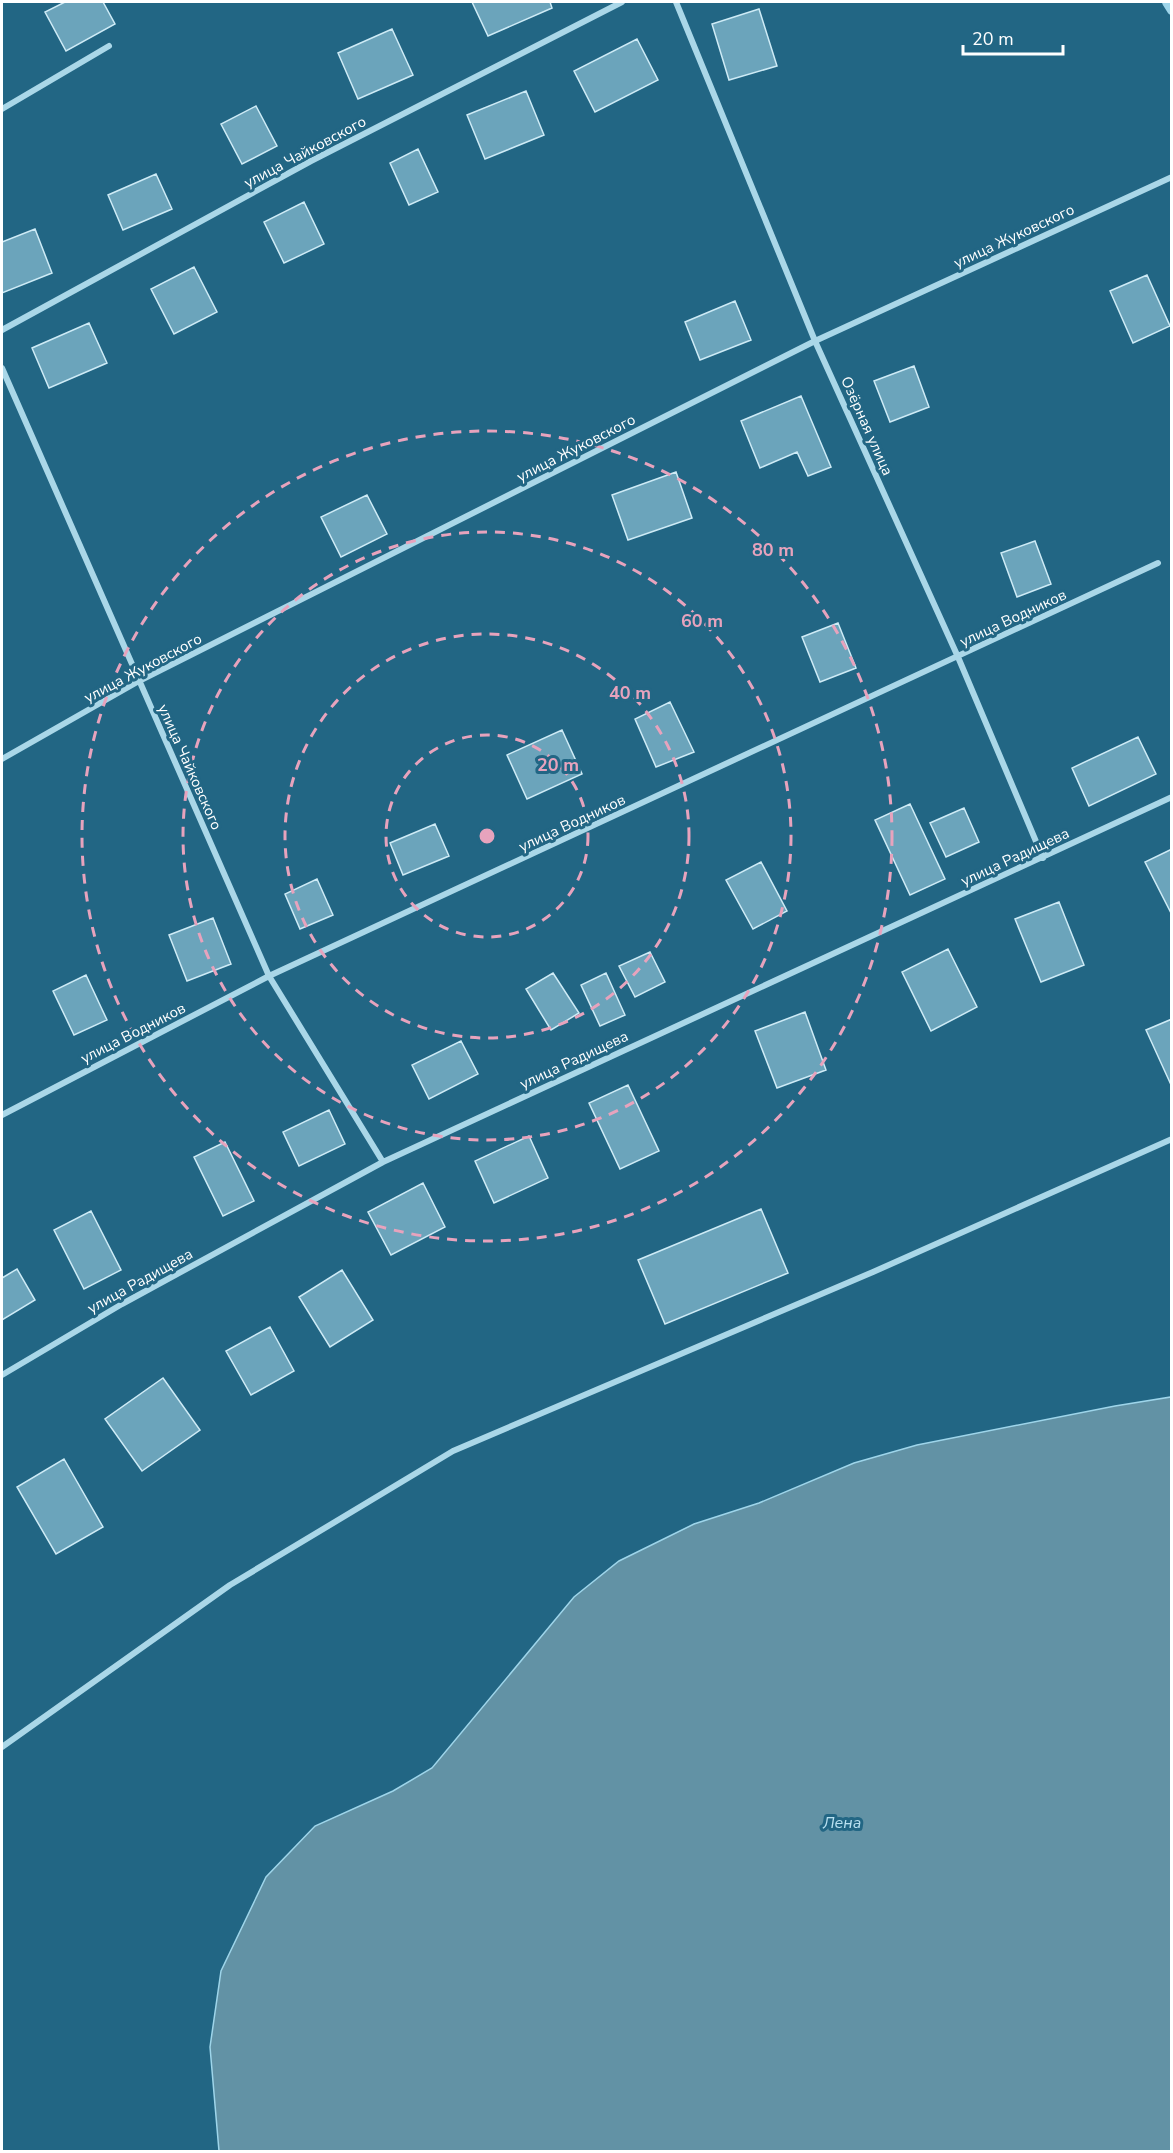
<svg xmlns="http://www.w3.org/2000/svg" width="1173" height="2153" font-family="'Nunito Sans',sans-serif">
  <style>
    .water { fill: #6292a5; stroke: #9ed5ea; stroke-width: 1.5 }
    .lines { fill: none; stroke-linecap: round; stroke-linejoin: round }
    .stream { stroke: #9ed5ea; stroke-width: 10 }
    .building { fill: #6ba4bb; stroke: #ceebf6; stroke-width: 1.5 }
    .street { stroke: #aad7e8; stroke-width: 6 }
    .ring { fill: none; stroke: #e7a3bd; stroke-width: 3; stroke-dasharray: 10 8 }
    .labels { text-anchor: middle; stroke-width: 6; stroke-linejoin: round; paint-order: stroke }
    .street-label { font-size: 15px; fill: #fff; stroke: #226684 }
    .water-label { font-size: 16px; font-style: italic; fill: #bae1f1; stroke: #226684 }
    .centre { fill: #e7a3bd; stroke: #226684; stroke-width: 3 }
    .ring-label { font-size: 18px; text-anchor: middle; font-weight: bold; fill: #e7a3bd; stroke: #226684; stroke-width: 6; stroke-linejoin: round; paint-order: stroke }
  </style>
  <rect width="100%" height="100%" fill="#226684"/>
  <path class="water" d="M1171,1397V2151H219L210,2047L221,1971L266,1877L315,1826L393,1791L432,1768L574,1597L619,1561L694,1524L759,1503L854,1463L917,1445L1115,1406Z"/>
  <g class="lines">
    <path class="stream" d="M1167,2L1172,10"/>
  </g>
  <path class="building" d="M65,2H103L115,24L66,51L45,12Z
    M472,2H550L552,8L488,36Z
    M759,9L777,66L729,80L712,24Z
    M392,29L413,75L358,99L338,53Z
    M637,39L658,80L595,112L574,71Z
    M526,91L544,135L485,159L467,115Z
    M256,106L277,146L242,164L221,124Z
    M418,149L438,192L409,205L390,163Z
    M156,174L172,209L123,230L108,195Z
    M304,202L324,244L284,263L264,222Z
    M35,229L52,273L2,293V242Z
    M194,267L217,312L174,334L151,289Z
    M1147,275L1170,326L1133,343L1110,291Z
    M735,301L751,340L700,360L685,322Z
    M89,323L107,363L49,388L32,348Z
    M914,366L929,407L890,422L874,381Z
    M801,396L831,467L808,476L797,452L760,468L741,421Z
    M676,472L692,518L628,540L612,495Z
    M367,495L387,534L341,557L321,517Z
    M1035,541L1051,584L1017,597L1001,553Z
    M838,623L856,668L820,682L802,637Z
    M670,702L694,752L656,767L635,719Z
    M562,730L582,774L527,799L507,755Z
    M1138,737L1156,774L1089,806L1072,768Z
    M910,804L945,879L910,895L875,820Z
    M964,808L979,842L946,857L930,823Z
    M435,824L449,856L403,875L390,843Z
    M1172,849V913H1171L1145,862Z
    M761,862L787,911L753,929L726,880Z
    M317,879L333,915L300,929L285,894Z
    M1059,902L1084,965L1041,982L1015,919Z
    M213,918L231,964L187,981L169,935Z
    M948,949L977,1007L931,1031L902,972Z
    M650,952L665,982L635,997L619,966Z
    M553,973L579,1013L551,1030L526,989Z
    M606,973L625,1015L600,1026L581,985Z
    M86,975L107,1020L74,1035L53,991Z
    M805,1012L826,1070L777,1088L755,1031Z
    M1172,1019V1087L1146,1030Z
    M461,1041L478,1074L429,1099L412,1065Z
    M628,1085L659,1151L620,1169L589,1103Z
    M329,1110L345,1144L299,1166L283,1132Z
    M529,1136L548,1178L494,1203L475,1161Z
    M225,1142L254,1201L223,1216L194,1157Z
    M423,1183L445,1227L391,1255L368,1212Z
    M761,1209L788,1273L665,1324L638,1260Z
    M91,1211L121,1270L84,1289L54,1230Z
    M17,1269L35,1300L2,1320V1278Z
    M342,1270L373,1320L330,1347L299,1297Z
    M270,1327L294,1371L251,1395L226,1351Z
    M163,1378L200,1430L142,1471L105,1419Z
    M64,1459L103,1527L56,1554L17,1487Z"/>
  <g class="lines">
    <path class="street" d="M676,2L815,341L958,657L1043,858
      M2,109L109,46
      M2,330L311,161L622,2
      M2,368L269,976L383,1162
      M2,759L139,681L815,341L1172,177
      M2,1115L269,976L1158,563
      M2,1375L122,1304L383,1162L1172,797
      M2,1747L230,1585L453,1451L873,1272L1172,1139"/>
  </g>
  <g class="ring">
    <circle cx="487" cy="836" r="101"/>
    <circle cx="487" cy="836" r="202"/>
    <circle cx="487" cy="836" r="304"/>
    <circle cx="487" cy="836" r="405"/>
  </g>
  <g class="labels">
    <g class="street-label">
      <text transform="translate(305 152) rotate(-28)" y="5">улица Чайковского</text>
      <text transform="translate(1014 236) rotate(-25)" y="5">улица Жуковского</text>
      <text transform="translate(867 426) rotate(66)" y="5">Озёрная улица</text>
      <text transform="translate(576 448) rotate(-27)" y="5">улица Жуковского</text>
      <text transform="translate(1013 618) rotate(-25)" y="5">улица Водников</text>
      <text transform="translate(143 668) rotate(-28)" y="5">улица Жуковского</text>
      <text transform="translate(190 767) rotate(66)" y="5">улица Чайковского</text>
      <text transform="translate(572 823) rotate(-25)" y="5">улица Водников</text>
      <text transform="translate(1015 857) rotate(-25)" y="5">улица Радищева</text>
      <text transform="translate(133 1033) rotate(-27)" y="5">улица Водников</text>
      <text transform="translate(574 1060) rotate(-25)" y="5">улица Радищева</text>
      <text transform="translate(140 1281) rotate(-29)" y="5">улица Радищева</text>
    </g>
    <g class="water-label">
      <text x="842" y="1828">Лена</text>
    </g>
  </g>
  <circle cx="487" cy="836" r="9" class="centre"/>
  <g class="ring-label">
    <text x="773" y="556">80 m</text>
    <text x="702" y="627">60 m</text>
    <text x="630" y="699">40 m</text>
    <text x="558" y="771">20 m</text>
  </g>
  <rect width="1173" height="2153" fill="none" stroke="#ffffff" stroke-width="6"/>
  <path d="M963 45v9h100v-9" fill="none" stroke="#ffffff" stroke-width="3"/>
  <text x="972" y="45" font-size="18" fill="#ffffff" stroke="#226684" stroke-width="4.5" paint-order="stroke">20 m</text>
</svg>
